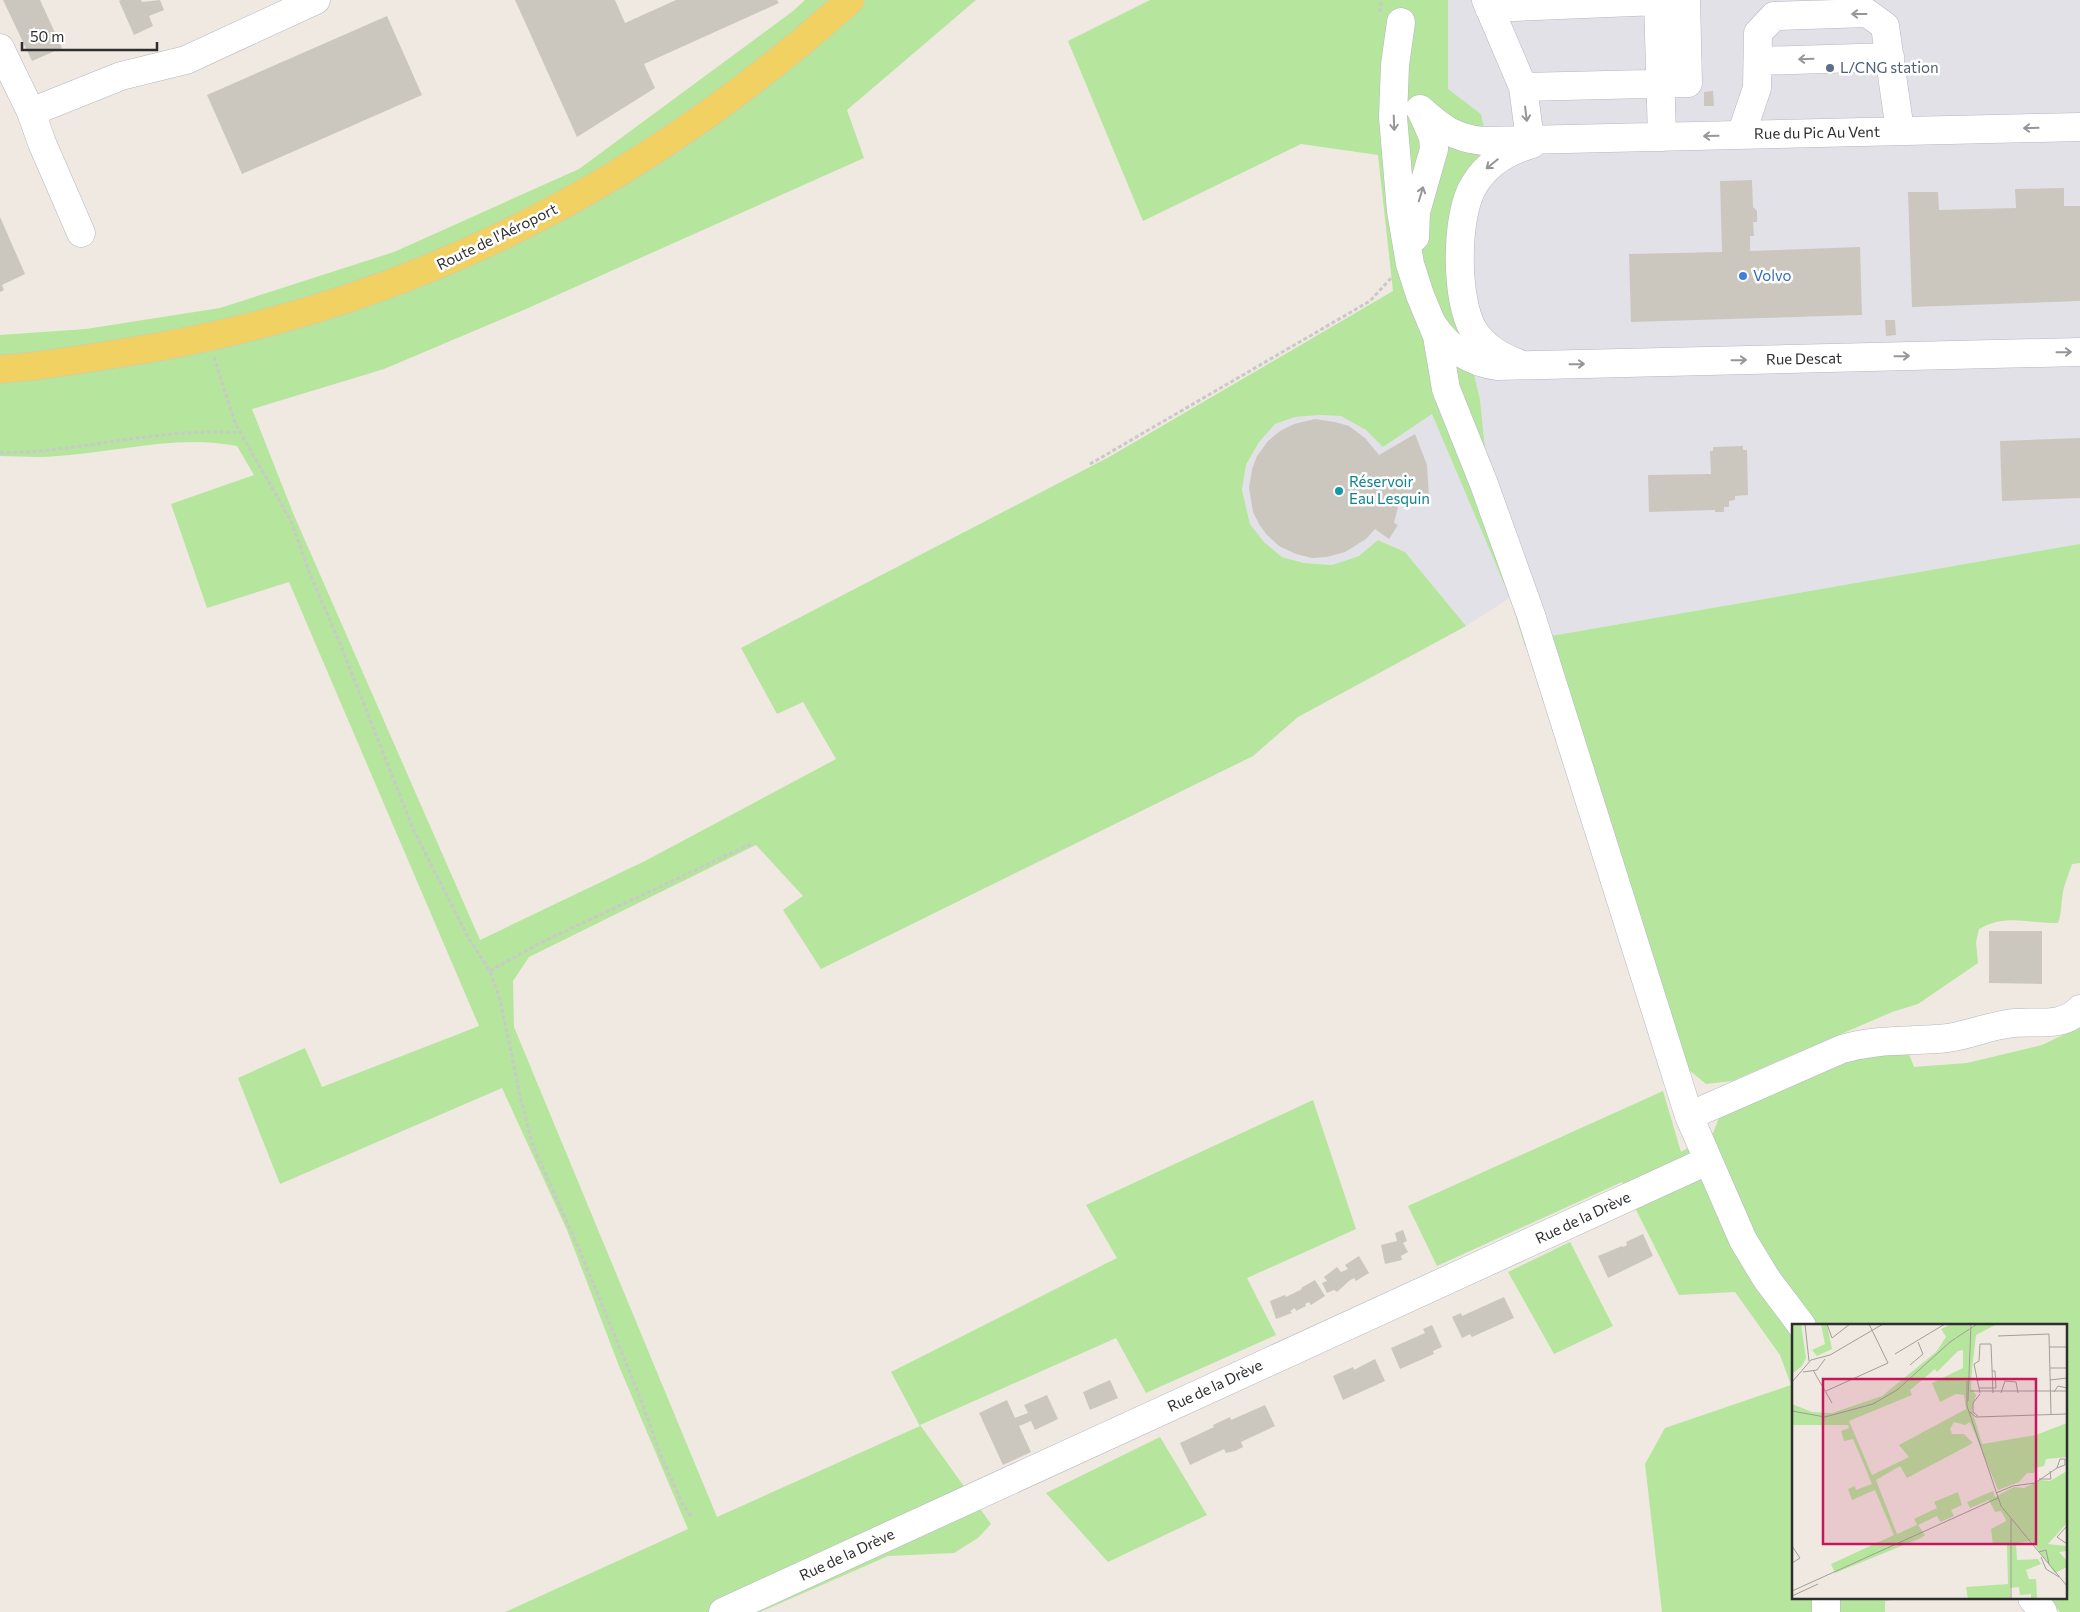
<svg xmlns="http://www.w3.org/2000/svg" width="2080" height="1612" font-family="Commissioner,sans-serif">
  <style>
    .industrial { fill: #e3e1e8 }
    .green { fill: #b6e59e }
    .building { fill: #cbc7bf }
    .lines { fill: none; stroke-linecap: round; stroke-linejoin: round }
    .minor-casing { stroke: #b4b7c1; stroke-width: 29 }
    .major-casing { stroke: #c9c9c9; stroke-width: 29 }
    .path { stroke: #c9c9c9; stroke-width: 3; stroke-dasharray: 4 2.5; stroke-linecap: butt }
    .minor { stroke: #fff; stroke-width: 28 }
    .major { stroke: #f2d163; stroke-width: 28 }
    .oneway { stroke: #969696 }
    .service-dot { fill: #5c6f8a; stroke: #fff; stroke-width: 2 }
    .shop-dot { fill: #3f7fe0; stroke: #fff; stroke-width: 2 }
    .culture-dot { fill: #0f9aa8; stroke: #fff; stroke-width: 2 }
    .labels { text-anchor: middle; stroke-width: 5; stroke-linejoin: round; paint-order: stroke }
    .service-label { font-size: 15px; fill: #4e5e75; stroke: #fff; text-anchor: start }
    .street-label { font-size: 15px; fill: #2e2e2e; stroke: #fff }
    .shop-label { font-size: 15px; fill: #366cbe; stroke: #fff; text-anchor: start }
    .culture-label { font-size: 15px; fill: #0d838f; stroke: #fff; text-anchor: start }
    .inset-road { fill: none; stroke: #a29e99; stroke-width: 1 }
    .view { fill: #c2185b; fill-opacity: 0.15; stroke: #c2185b; stroke-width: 2.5 }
    .inset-edge { fill: none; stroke: #2e2e2e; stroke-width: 2.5 }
  </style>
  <rect width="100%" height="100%" fill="#efe9e1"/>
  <path class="industrial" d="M1448,0H2080V544L1551,636L1485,448L1480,400L1456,298L1481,114L1448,89Z
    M1432,413L1510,598L1466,626L1405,552L1379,540L1359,556L1332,565L1304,563L1282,557L1264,542L1250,524L1242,490L1246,466L1259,442L1275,424L1295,417L1320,415L1341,416L1366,430L1383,447Z"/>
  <path class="green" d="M805,0H976L847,110L864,158L526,309L384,369L252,409L293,513L480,940L645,861L836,759L803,702L777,714L741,648L1109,457L1393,291L1378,155L1301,144L1143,221L1068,41L1150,0H1448V89L1481,114L1489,153L1456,298L1480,400L1485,448L1551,636L2080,544V863L2072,864C2068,876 2063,887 2062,899C2061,908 2061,915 2058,923C2028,924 2007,913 1979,929L1976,942L1978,963L1918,1004L1892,1012L1732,1081L1706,1084L1689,1070L1552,637L1525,646L1510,598L1432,414L1383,447L1366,430L1341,416L1320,415L1295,417L1275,424L1259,442L1246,465L1242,490L1250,524L1264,542L1282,557L1304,563L1332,565L1359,556L1378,540L1405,552L1466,626L1298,717L1253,756L821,969L783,910L803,896L756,845L529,957L513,981L514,1027L717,1517L920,1426L891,1372L1117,1258L1086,1205L1313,1100L1356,1229L1247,1278L1276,1335L1146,1393L1116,1338L920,1425L991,1524L978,1538L954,1553L888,1556L760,1612H505L688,1529L619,1366L567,1230L502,1088L280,1184L238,1078L305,1048L322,1087L479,1026L289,582L207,608L171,504L254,475L237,446C178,434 117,452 58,456C39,458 19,456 0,456V335L86,329L220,308L394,252L579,169L793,11Z
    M2080,1027V1612H2060L2049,1598H2066V1326H1794V1598H1908L1885,1601V1612H1662L1645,1464L1665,1428L1791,1385L1780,1355L1735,1292L1679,1295L1622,1182L1437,1266L1408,1206L1663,1091L1681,1152L1713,1133L1719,1118L1867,1053L1907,1049L1914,1067L1967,1063L2042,1045Z
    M1570,1242L1613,1326L1554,1354L1508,1272Z
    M1160,1437L1207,1515L1108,1562L1046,1493Z"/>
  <path class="building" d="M3,0H40L62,48L32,61Z
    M121,0H141L142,2L160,0L164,10L149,16L153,26L134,35L119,1Z
    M515,0H615L625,23L676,0H777L779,3L644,64L655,88L577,137Z
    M387,16L422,95L242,174L207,95Z
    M1713,91L1714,106H1704V92Z
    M1752,180L1753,207L1757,211V222H1753L1754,236H1750V251L1860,247L1862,315L1631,322L1629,254L1722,252L1720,181Z
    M2064,188V206H2080V301L1912,307L1908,192H1938L1939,210L2016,208L2015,189Z
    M0,217L25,274L2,285L4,290L0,292Z
    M1885,320H1895L1896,335L1886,336Z
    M1315,419L1335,422L1349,426L1365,438L1379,455L1415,434L1427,465L1429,497L1401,495L1394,523L1398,525L1389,539L1375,529L1366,539L1345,552L1327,557L1312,558L1296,554L1279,546L1266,534L1259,524L1253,512L1249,488L1252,469L1257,456L1268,441L1280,431L1294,424Z
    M2080,438V498L2002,501L2000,441Z
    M1743,446V450H1747L1748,495L1735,496V500L1729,501V507H1724V512H1715V510L1649,512L1648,475L1711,474L1710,451H1713V447Z
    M1989,931H2042V984L1989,983Z
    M1403,1230L1407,1241L1403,1243L1408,1252L1401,1256L1402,1260L1385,1264L1381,1245L1397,1241L1395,1233Z
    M1643,1234L1653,1256L1608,1278L1598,1256L1622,1246L1623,1247L1627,1245L1626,1242Z
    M1359,1256L1369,1273L1356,1281L1354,1278L1349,1281L1337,1292L1334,1290L1327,1293L1322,1283L1327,1281L1324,1277L1337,1267L1341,1272L1348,1269L1345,1265Z
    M1315,1280L1325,1296L1311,1305L1309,1302L1305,1304L1306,1306L1296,1311L1295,1308L1290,1311L1292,1313L1276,1319L1270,1301L1285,1295L1286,1297L1302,1289L1301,1288Z
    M1504,1297L1514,1318L1472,1337L1470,1334L1462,1338L1452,1317L1461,1313L1462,1316Z
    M1432,1325L1442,1347L1433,1351L1434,1354L1400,1369L1391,1348L1425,1333L1423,1329Z
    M1375,1359L1385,1381L1343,1400L1333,1376L1353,1367L1354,1370Z
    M1110,1380L1118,1398L1090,1410L1083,1392Z
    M1047,1395L1058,1419L1035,1430L1031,1421L1019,1426L1031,1452L1003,1465L979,1413L1007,1400L1015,1418L1028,1413L1024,1405Z
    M1265,1405L1275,1426L1241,1442L1243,1447L1235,1451L1226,1453L1224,1449L1190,1465L1180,1443L1214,1427L1213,1425L1230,1417L1231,1420Z"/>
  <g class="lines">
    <defs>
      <path id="minor" d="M1486,0L1523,87L1530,140
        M1658,0L1662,137
        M1489,8L1658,1
        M1401,22L1395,65L1393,117L1401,211L1410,264L1420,295L1437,336L1446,389L1484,484L1531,615L1689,1116L1743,1240L1766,1278L1802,1326
        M0,48L31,112L42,143L81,233
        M1758,61L1890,57
        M1523,87L1688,83L1686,0
        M1420,109C1441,128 1454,138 1483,141L2080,127
        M31,112L121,76L186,60L316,0
        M1741,135L1757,88L1758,33L1774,16L1867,13L1885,26L1900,131
        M1415,237L1416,212L1434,149L1433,137L1421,110
        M1433,325C1448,348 1471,363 1498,366L2080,352
        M1516,362C1500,357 1483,345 1474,331C1455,301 1455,215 1474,185C1487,163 1508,151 1532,144
        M1689,1116L1842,1049C1880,1038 1910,1042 1948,1038C1968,1035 1987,1027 2007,1024C2031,1019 2061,1030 2080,1009
        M1826,1598V1612
        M2032,1598L2043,1612
        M723,1612L1707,1161"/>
      <path id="major" d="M0,369C36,367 72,361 108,355C393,314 636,192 850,0"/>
    </defs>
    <use href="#minor" class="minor-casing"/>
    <use href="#major" class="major-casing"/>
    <path class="path" d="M1380,12L1381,0
      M214,357L235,423L291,521L310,574L341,646L414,831L469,939L490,971L500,1000L521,1100L533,1146L576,1242L640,1397L659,1451L682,1503L691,1516
      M0,453C17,452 34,452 50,450C113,443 177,428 241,433
      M1090,464L1370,301L1392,277
      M490,971L538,944L751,844"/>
    <use href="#minor" class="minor"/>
    <use href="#major" class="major"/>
  </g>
  <defs><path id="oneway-shaft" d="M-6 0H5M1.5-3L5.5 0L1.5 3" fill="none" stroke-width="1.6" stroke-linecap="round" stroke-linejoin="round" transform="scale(1.25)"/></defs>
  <g class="oneway">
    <use href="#oneway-shaft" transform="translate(1859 14) rotate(-180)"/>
    <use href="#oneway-shaft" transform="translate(1806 59) rotate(178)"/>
    <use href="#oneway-shaft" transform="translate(1526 114) rotate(83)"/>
    <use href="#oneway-shaft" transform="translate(1394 123) rotate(88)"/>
    <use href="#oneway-shaft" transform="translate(2031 128) rotate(179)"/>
    <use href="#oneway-shaft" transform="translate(1711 136) rotate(179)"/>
    <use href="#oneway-shaft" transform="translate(1492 164) rotate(141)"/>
    <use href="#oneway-shaft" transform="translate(1421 194) rotate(-73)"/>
    <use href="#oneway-shaft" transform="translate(2064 352) rotate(-1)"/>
    <use href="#oneway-shaft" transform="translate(1902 356) rotate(-1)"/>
    <use href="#oneway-shaft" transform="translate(1739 360) rotate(-1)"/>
    <use href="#oneway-shaft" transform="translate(1577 364) rotate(-1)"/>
  </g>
  <circle class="service-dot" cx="1830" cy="68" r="5"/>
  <circle class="shop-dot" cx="1743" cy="276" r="5"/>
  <circle class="culture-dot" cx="1339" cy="491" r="5"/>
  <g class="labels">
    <g class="service-label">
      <text x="1840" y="73">L/CNG station</text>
    </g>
    <g class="street-label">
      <text transform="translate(1817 133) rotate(-1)" y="5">Rue du Pic Au Vent</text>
      <text transform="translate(497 237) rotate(-26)" y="5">Route de l'Aéroport</text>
      <text transform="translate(1804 359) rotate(-1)" y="5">Rue Descat</text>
      <text transform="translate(1583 1218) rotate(-25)" y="5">Rue de la Drève</text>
      <text transform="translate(1215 1386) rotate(-25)" y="5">Rue de la Drève</text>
      <text transform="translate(847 1555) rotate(-25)" y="5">Rue de la Drève</text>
    </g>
    <g class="shop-label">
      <text x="1753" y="281">Volvo</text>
    </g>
    <g class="culture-label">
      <text x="1349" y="487">Réservoir<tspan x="1349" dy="17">Eau Lesquin</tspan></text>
    </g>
  </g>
  <g transform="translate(1792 1324)">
    <rect width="275" height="275" fill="#efe9e1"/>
    <path d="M0,0H9L14,34L10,42L0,50ZM29,0H35L40,25L25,32L20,26L33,20ZM159,0H179L177,6L184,0H205L184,11L180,45L179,64L184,71L180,86L190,120L244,111L275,99V133L254,135L252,142L243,144L242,149H235L227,158L206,166L178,98L173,101L162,98L158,105L160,110H172L181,119L115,154L108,142L84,156L105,210L125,201L122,195L145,184L142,178L166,168L170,181L159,186L162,192L148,198L145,192L126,201L133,211L129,214L43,249L39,240L102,211L83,166L60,176L56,165L63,162L64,166L80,160L61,115L52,117L49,107L57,104L56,101H1L0,80L20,88L40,89L90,72L144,28L154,13L149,5ZM171,26V44L140,59L148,78L164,70L172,71L174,85L107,121L117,133L80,151L57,97L120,71L118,66L143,45L145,48L166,27ZM275,147V199L256,220L275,222V227L267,228L275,237V243L263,249L240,217L224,219L225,236L246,235L249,240L234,246L237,255H244L245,274L259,275H239V270L228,271L227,263L218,264V275H176L174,263L216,260L215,221H201L199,205L214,197L213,194L209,187L203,188L197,176L178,184L175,178L201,167L203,173L222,163L232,164L249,156L258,157Z" fill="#b6e59e" fill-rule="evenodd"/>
    <path class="inset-road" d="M13,0L17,37M35,0L40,14L58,0M206,12L257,10L259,91M257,23H275M103,30L153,0M118,41L131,30L126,18M258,44H275M21,46L40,79M11,48L25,46L33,35M184,56L201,55M258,56L275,54M175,57V82L209,182L275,262M0,58L19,36L38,31L91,0M187,64H204L203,47H200M34,67L96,39L77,0M178,67H275M262,68L266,62L275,64M188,69L182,40L187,37L188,20H199L201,69M209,69L213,57L224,58L226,69M176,77L179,0M0,87L33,93L81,80L105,66L158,18L185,0M178,88L184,93L275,90M186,92L181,88V79L188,70M247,155H259L258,147M204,169L221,162L243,159L265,144L268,135H273V141L265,144M275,202L265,213L275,220M0,222L8,234L0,239M247,228L254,226L257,240M249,233L254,245L267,253M0,267L206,174M0,272L26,260M219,275V195"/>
    <path class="view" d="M31,55H244V220H31Z"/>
    <rect width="275" height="275" class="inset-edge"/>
  </g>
  <path d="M22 42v8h135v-8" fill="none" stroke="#2e2e2e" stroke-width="2.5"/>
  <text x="30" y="42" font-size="15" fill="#2e2e2e" stroke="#ffffff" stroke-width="4" paint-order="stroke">50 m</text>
</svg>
